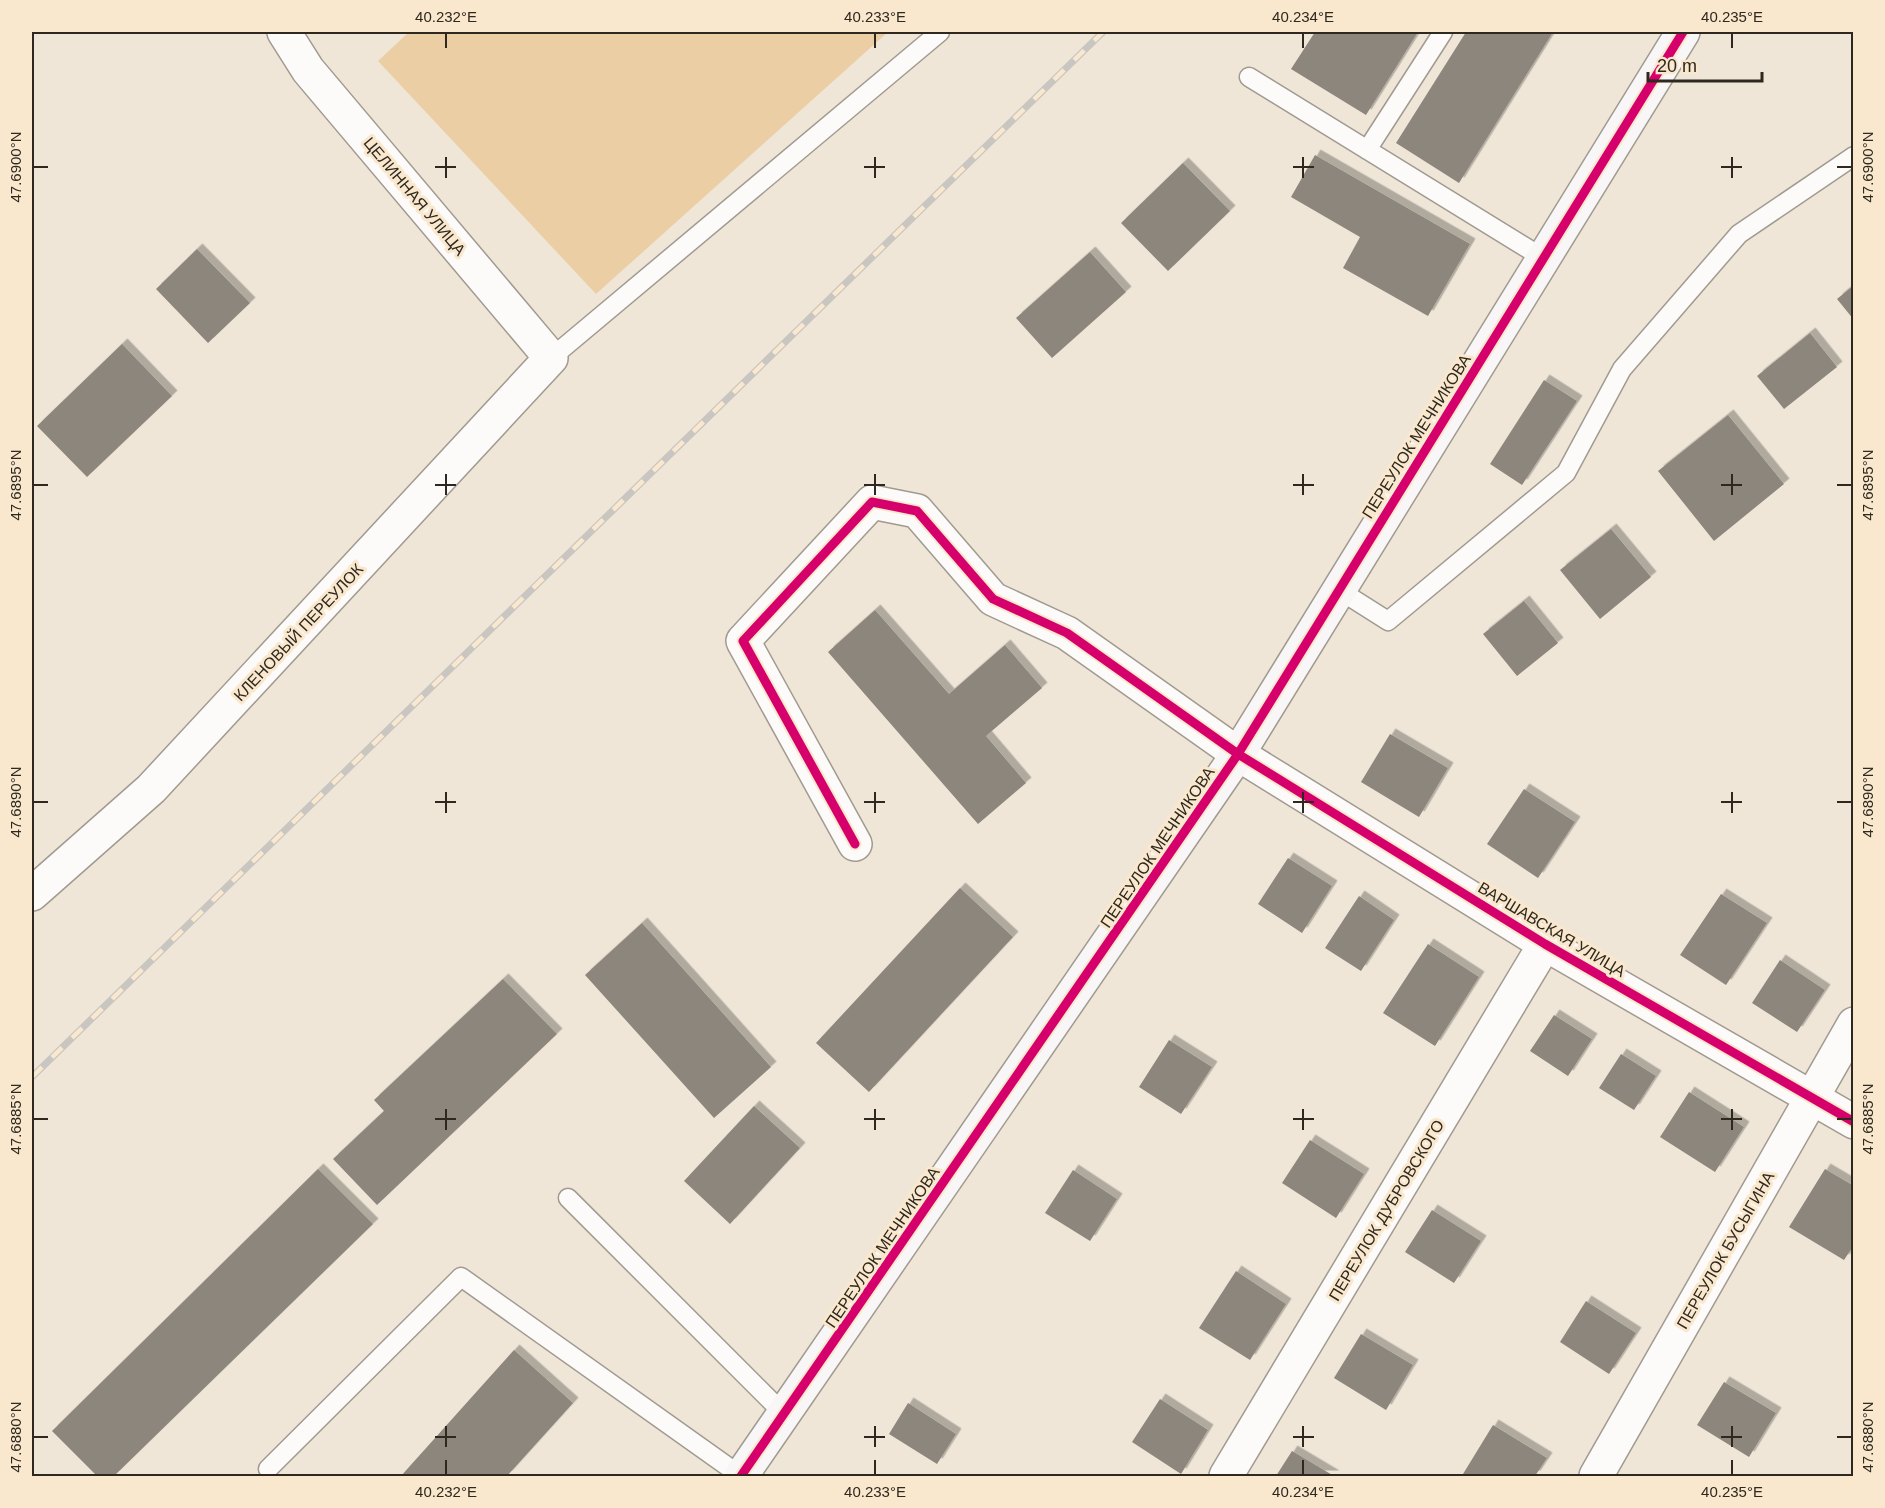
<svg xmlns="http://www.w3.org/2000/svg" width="1885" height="1508" font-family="Arial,sans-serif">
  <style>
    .green { fill: #ebcea3 }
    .building { fill: #8d867c; filter: url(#shadow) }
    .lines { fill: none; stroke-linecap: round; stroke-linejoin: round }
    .lane-casing { stroke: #a19a90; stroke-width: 21 }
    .street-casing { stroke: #a19a90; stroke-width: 36 }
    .secondary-casing { stroke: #a19a90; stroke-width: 36 }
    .lane { stroke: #fdfbf9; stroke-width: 18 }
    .street { stroke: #fdfbf9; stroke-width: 33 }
    .secondary { stroke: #f8f6f6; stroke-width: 33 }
    .rail-casing { stroke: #c9c6c2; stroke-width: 7 }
    .rail { stroke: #f9e8ce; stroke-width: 4.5; stroke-dasharray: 14; stroke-linecap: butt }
    .cycleway-casing { stroke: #f9e8ce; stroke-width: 13 }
    .cycleway { stroke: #d6006c; stroke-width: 9 }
    .ticks { fill: none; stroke: #2e281e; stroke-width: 2 }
    .labels { text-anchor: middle; stroke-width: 6; stroke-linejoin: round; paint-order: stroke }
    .street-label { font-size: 16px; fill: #2e281e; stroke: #f9e8ce }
    .neatline { fill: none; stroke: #2e281e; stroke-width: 2 }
    .ticks-label { font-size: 15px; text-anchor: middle; fill: #2e281e }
  </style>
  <defs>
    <filter id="shadow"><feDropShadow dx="5.5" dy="-5.5" stdDeviation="0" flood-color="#0004"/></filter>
  </defs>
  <rect width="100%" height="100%" fill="#efe6d8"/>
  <path class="green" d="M409,32H888L596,294L378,61Z"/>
  <path class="building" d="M1315,32H1418L1366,115L1291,69Z
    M1466,32H1553L1459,183L1396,143Z
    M1315,155L1470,244L1428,316L1343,268L1360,237L1291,197Z
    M1183,163L1230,211L1168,271L1121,223Z
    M197,249L250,303L208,343L156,289Z
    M1090,252L1126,292L1052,358L1016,318Z
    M1854,285V320L1837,299Z
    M1810,333L1837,367L1784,409L1757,376Z
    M122,344L172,396L87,477L37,426Z
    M1544,380L1577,401L1522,485L1490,464Z
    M1728,415L1784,484L1714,541L1658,471Z
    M1611,529L1651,577L1600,619L1560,570Z
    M1524,601L1558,643L1517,676L1483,634Z
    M875,610L949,694L1005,645L1042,688L986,736L1026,783L978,824L828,652Z
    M1390,734L1448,768L1419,817L1361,782Z
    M1524,789L1575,822L1538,878L1487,844Z
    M1288,858L1332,886L1302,933L1258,904Z
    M960,888L1013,937L869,1092L816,1043Z
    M1721,894L1767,923L1726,985L1680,955Z
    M1359,896L1394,920L1361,971L1325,948Z
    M642,923L771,1067L714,1118L585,975Z
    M1428,944L1479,977L1435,1046L1383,1013Z
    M1780,960L1825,990L1797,1032L1752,1003Z
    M503,979L557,1034L377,1205L333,1159L384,1111L374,1100Z
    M1554,1015L1592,1039L1568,1076L1530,1051Z
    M1169,1040L1212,1067L1181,1114L1139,1087Z
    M1621,1054L1656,1076L1634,1110L1599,1088Z
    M1689,1092L1744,1127L1715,1172L1660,1137Z
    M754,1106L800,1148L730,1224L684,1181Z
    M1310,1140L1364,1174L1336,1218L1282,1183Z
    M318,1169L373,1224L114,1476H97L52,1431Z
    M1825,1169L1854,1186V1245L1844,1260L1789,1227Z
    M1073,1170L1117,1199L1090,1241L1045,1213Z
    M1432,1210L1481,1241L1454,1283L1405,1252Z
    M1236,1271L1286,1304L1250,1360L1199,1328Z
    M1586,1301L1636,1333L1609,1374L1560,1342Z
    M1361,1334L1413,1365L1386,1410L1334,1378Z
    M514,1350L573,1403L507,1476H401Z
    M1724,1382L1776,1413L1749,1457L1697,1425Z
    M1160,1399L1208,1430L1181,1474L1132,1442Z
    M908,1403L956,1434L937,1464L889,1434Z
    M1493,1425L1547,1458L1535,1476L1463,1474Z
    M1292,1451L1334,1476H1276Z"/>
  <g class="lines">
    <defs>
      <path id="lane" d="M1249,77L1543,258
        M1367,150L1443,32
        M551,358L940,32
        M1339,590L1388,621L1566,473L1622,369L1739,234L1854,156
        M568,1198L785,1415
        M268,1469L461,1277L741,1476"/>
      <path id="street" d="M855,844L743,641L872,502L917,511L993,599L1067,633L1238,754L1545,944L1854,1122
        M32,894L151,789L551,358L308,70L284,32
        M1226,1476L1545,944
        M1596,1476L1854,1024"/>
      <path id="secondary" d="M741,1476L1238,754L1683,32"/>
    </defs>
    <use href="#lane" class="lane-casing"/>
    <use href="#street" class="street-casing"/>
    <use href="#secondary" class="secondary-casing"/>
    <use href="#lane" class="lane"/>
    <use href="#street" class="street"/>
    <use href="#secondary" class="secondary"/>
    <defs>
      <path id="rail" d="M32,1077L1103,32"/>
    </defs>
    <use href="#rail" class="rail-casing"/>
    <use href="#rail" class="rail"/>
    <defs>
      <path id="cycleway" d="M855,844L743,641L872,502L917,511L993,599L1067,633L1238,754L1545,944L1854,1122
        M741,1476L1238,754L1683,32"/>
    </defs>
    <use href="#cycleway" class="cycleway-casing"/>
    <use href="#cycleway" class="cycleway"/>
  </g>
  <path class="ticks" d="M446,33V48M875,33V48M1303,33V48M1732,33V48M446,157V178M875,157V178M1303,157V178M1732,157V178M33,167H48M435,167H456M864,167H885M1293,167H1314M1721,167H1742M1837,167H1852M446,474V495M875,474V495M1303,474V495M1732,474V495M33,485H48M435,485H456M864,485H885M1293,485H1314M1721,485H1742M1837,485H1852M446,792V813M875,792V813M1303,792V813M1732,792V813M33,802H48M435,802H456M864,802H885M1293,802H1314M1721,802H1742M1837,802H1852M446,1109V1130M875,1109V1130M1303,1109V1130M1732,1109V1130M33,1119H48M435,1119H456M864,1119H885M1293,1119H1314M1721,1119H1742M1837,1119H1852M446,1426V1447M875,1426V1447M1303,1426V1447M1732,1426V1447M33,1437H48M435,1437H456M864,1437H885M1293,1437H1314M1721,1437H1742M1837,1437H1852M446,1460V1475M875,1460V1475M1303,1460V1475M1732,1460V1475"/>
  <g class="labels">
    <g class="street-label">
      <text transform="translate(415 196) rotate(50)" y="6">ЦЕЛИННАЯ УЛИЦА</text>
      <text transform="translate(1416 436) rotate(-58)" y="6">ПЕРЕУЛОК МЕЧНИКОВА</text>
      <text transform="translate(298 632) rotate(-47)" y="6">КЛЕНОВЫЙ ПЕРЕУЛОК</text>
      <text transform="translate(1157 847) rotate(-56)" y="6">ПЕРЕУЛОК МЕЧНИКОВА</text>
      <text transform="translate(1552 929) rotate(31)" y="6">ВАРШАВСКАЯ УЛИЦА</text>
      <text transform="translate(1386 1210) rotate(-59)" y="6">ПЕРЕУЛОК ДУБРОВСКОГО</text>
      <text transform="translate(882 1247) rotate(-56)" y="6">ПЕРЕУЛОК МЕЧНИКОВА</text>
      <text transform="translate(1725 1250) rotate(-60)" y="6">ПЕРЕУЛОК БУСЫГИНА</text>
    </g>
  </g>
  <rect width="1885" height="1508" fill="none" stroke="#f9e8ce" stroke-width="66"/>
  <path d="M1648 72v9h114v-9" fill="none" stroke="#2e281e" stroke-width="3"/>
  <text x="1657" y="72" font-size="18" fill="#2e281e" stroke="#f9e8ce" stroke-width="4.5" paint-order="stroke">20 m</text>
  <rect x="33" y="33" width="1819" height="1442" class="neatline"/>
  <g class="ticks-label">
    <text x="446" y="22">40.232°E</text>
    <text x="875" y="22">40.233°E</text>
    <text x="1303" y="22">40.234°E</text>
    <text x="1732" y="22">40.235°E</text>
    <text transform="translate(16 167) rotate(-90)" y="5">47.6900°N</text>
    <text transform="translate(1868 167) rotate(-90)" y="5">47.6900°N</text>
    <text transform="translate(16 485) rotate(-90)" y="5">47.6895°N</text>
    <text transform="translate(1868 485) rotate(-90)" y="5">47.6895°N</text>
    <text transform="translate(16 802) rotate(-90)" y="5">47.6890°N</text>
    <text transform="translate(1868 802) rotate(-90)" y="5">47.6890°N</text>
    <text transform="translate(16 1119) rotate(-90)" y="5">47.6885°N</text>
    <text transform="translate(1868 1119) rotate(-90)" y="5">47.6885°N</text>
    <text transform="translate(16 1437) rotate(-90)" y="5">47.6880°N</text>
    <text transform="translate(1868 1437) rotate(-90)" y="5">47.6880°N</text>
    <text x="446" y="1497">40.232°E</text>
    <text x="875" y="1497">40.233°E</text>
    <text x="1303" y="1497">40.234°E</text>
    <text x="1732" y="1497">40.235°E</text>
  </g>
</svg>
